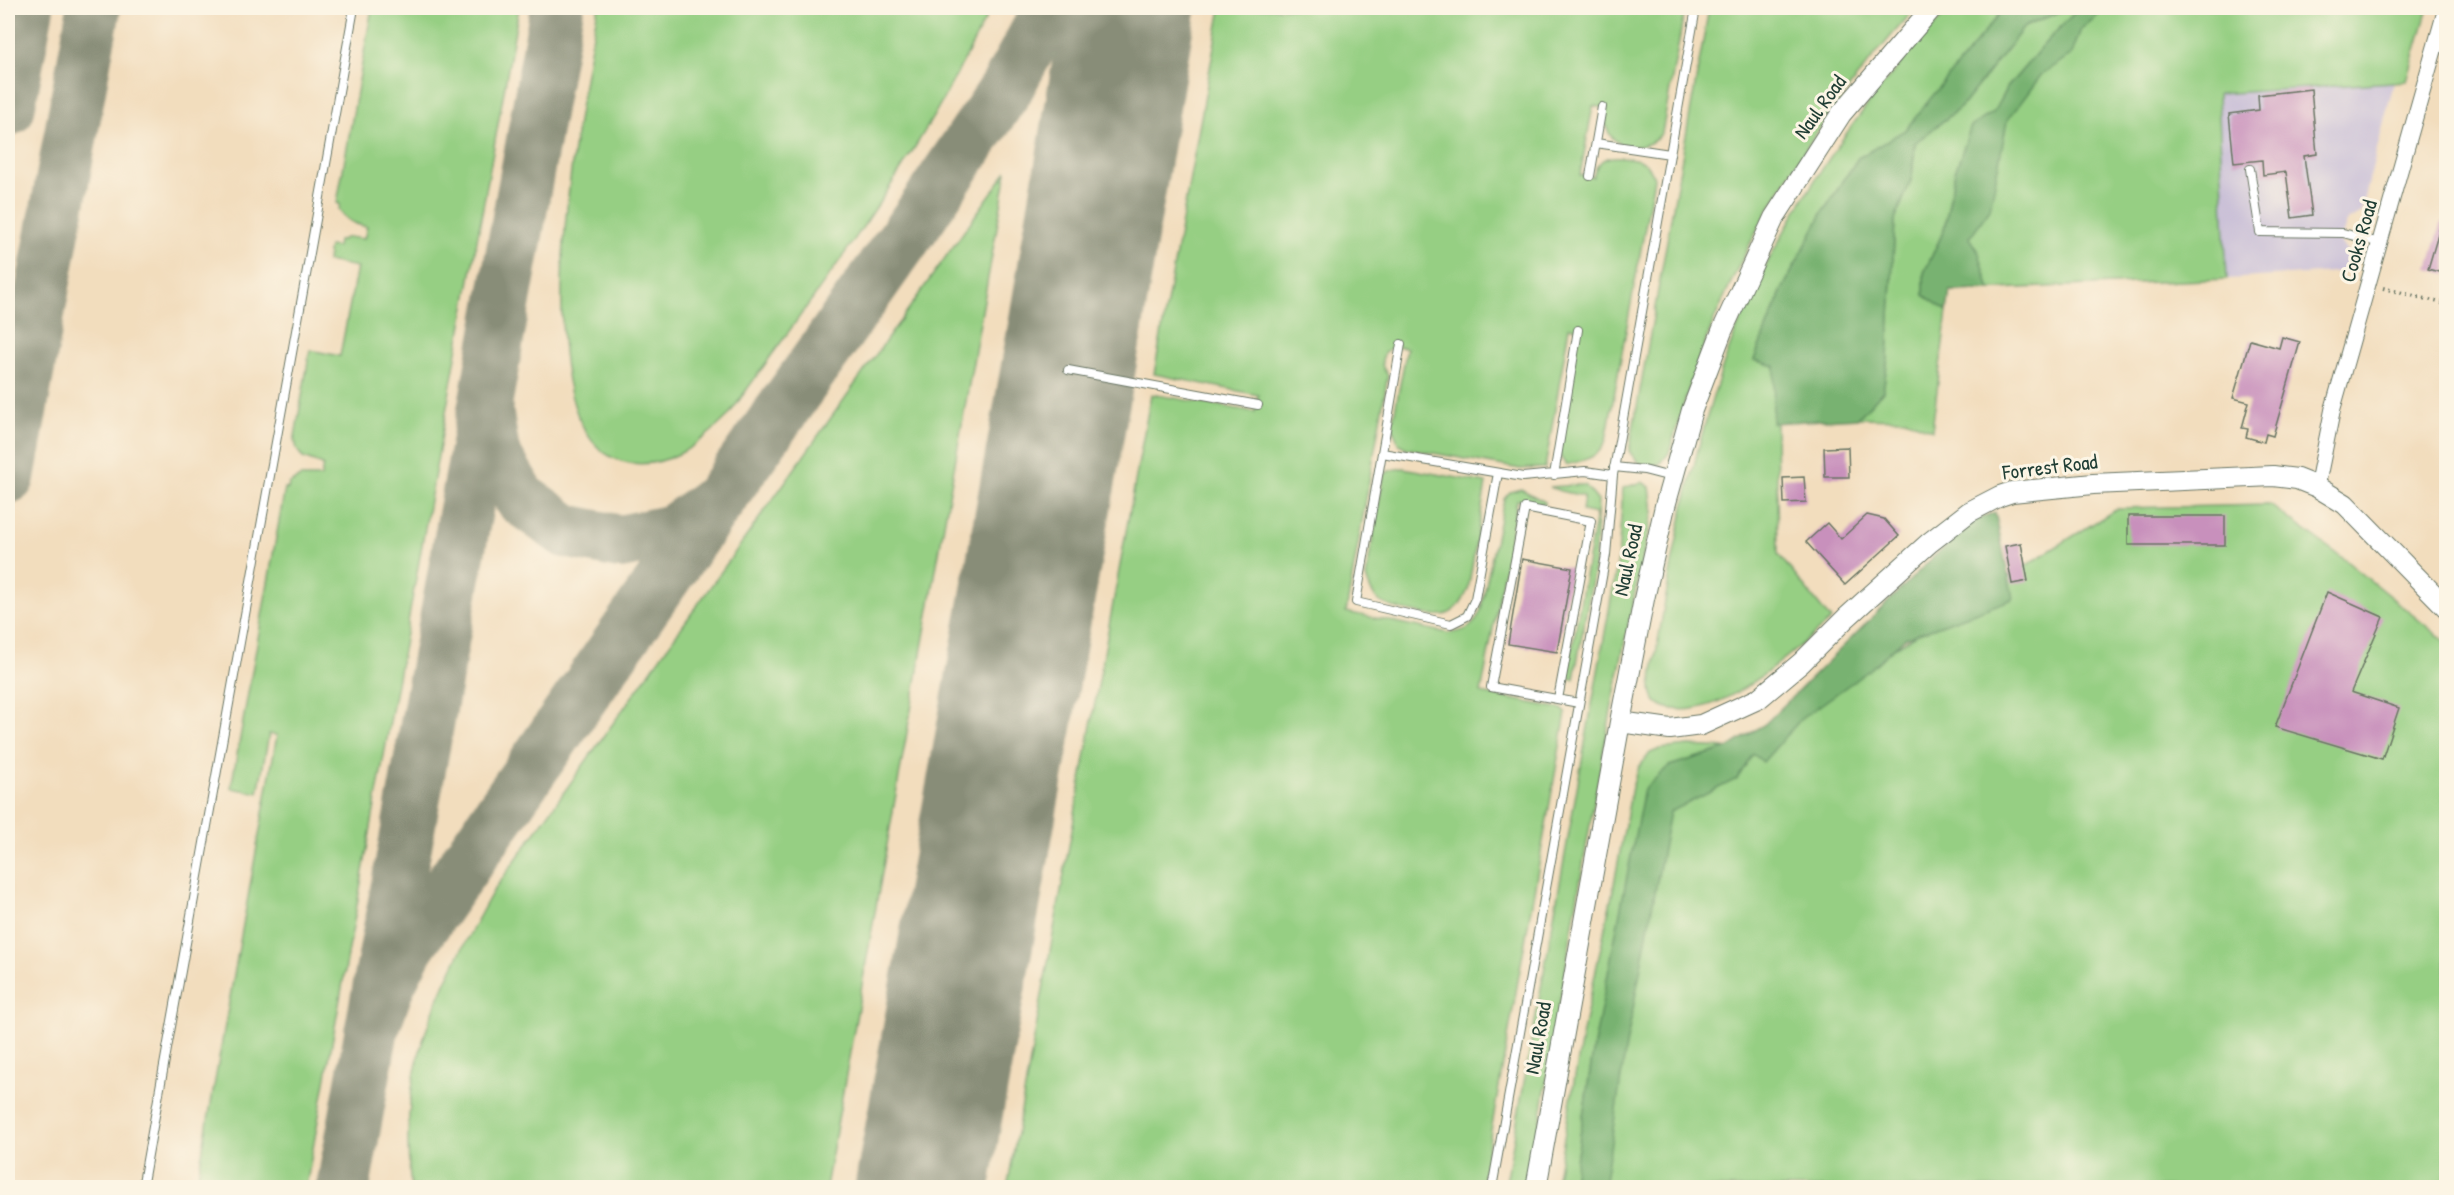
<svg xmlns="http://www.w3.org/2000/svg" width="2454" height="1195" font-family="'Patrick Hand',sans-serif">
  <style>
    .industrial { fill: #c9bfd7 }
    .green { fill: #96cf83; stroke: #5a865c; stroke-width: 1.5 }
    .forest { fill: #78b271; stroke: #4c7852; stroke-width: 1.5 }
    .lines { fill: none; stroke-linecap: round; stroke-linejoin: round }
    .taxiway { stroke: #888d78; stroke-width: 54 }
    .runway { stroke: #888d78; stroke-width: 134 }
    .building { fill: #c890bc }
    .service-casing { stroke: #697564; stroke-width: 10 }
    .minor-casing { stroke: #697564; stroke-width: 17 }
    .tertiary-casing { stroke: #697564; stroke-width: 22 }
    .path { stroke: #697564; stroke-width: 4; stroke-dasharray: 1.5 4.5; stroke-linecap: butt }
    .service { stroke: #fff; stroke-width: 8 }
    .minor { stroke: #fff; stroke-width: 15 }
    .tertiary { stroke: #fff; stroke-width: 20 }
    .labels { text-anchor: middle; stroke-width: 6; stroke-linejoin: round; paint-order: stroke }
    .street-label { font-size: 21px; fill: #1f3d34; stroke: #fcf5e5 }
  </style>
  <rect width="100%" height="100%" fill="#fcf5e5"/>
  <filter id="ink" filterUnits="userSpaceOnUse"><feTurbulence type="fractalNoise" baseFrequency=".0167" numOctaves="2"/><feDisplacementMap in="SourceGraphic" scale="12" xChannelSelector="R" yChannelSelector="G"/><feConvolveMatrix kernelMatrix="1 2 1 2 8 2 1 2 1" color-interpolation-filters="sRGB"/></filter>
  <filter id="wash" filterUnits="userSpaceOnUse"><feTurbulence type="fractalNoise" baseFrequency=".008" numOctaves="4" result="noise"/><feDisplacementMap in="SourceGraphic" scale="24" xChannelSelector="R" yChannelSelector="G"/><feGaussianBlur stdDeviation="1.35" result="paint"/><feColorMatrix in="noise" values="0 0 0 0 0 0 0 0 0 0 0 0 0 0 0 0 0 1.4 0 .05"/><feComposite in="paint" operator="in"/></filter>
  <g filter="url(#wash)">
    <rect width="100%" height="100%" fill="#f2ddbd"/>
    <path class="industrial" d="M2394,82L2361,213L2347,221L2340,242L2353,260L2351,271L2227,279L2218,94Z"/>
    <path class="green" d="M372,8H519L306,1187H196L277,735L269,734L258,793L231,788L285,488L288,489L289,484L300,477H321L323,465L303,458L296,448V443L294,442L310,350L340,356L357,267L327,261L329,246L337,247L338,241L348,237L364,239L367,227C354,224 347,221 339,210L340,204L337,203Z
      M598,8H991C967,55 943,102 915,147C858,240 791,327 728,416C701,443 666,471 625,462C511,437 583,89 598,8Z
      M1221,8H1685L1662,133C1641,159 1598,147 1606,108L1593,106L1580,175L1593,177C1598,156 1610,155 1629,158C1636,159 1642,160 1647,165C1650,168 1652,173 1654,178L1606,440C1599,459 1583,460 1566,465L1559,455L1579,329L1569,327L1545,468L1520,469L1406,448L1398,443L1392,426L1407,348L1393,346C1381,354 1378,364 1388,375L1346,612L1448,633C1466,632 1476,626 1481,609L1504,499L1510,492L1521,489L1545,502V505L1517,500L1481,693L1562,709L1566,713L1481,1187L1007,1188L1151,394L1255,412L1258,395L1154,374Z
      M1709,8H1916C1826,106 1753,220 1704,345C1690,380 1680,417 1669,453L1661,463C1645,469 1638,464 1629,451Z
      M1951,8H2004L1905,131L1858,158L1823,212L1781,292L1754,360L1775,366L1778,554L1831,620C1792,651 1722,722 1668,708C1656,705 1651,698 1651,685C1667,583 1686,480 1718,381C1759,250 1856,104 1951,8Z
      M2068,8H2079L2047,41L2006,89L1993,113L1955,172L1944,230L1924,273V295L1947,311L1932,430L1905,419L1858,418L1883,391L1888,357L1895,220L1912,177L1915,143L1961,107L2024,27Z
      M2101,8H2428L2407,81L2218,94L2227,279L1950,291L2001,125L2077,25Z
      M1007,171L826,1187H411C396,1069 437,993 492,893Z
      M1403,468L1486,483L1468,590C1463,600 1458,610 1447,614C1436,619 1389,608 1379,601C1371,594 1369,586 1366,577L1384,474L1391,470Z
      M1642,482L1650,487L1653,512C1601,735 1567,962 1529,1187L1505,1188L1618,560L1623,488Z
      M1575,485H1585L1598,501L1594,569L1574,679L1567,678L1596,514L1582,511L1584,496L1560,491L1550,487Z
      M2270,505L2339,555L2446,642V1187L1593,1188L1666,807L1896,647L2118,508Z
      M1689,746L1728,748L1669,766L1595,1040L1572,1187L1555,1188L1584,1026L1612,895L1632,787L1639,767L1650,753L1660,749Z"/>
    <path class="forest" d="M2004,8H2068L2024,27L1961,107L1915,143L1912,177L1895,220L1888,357L1883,391L1858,418L1772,423L1775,366L1754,360L1781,292L1823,212L1858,158L1905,130Z
      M2079,8H2116L2105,10L2081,29L2072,54L2042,74L2007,121L1990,209L1969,238L1979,253L1990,290L1950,291L1947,311L1924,295V273L1944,230L1955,172L1971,126L1993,113L2006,89L2047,41Z
      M1995,512L2013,599L1905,638L1868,671L1801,719L1763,762L1753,754L1737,779L1670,812L1626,1046L1604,1187H1572L1595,1040L1644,789L1669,766L1728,748L1765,724L1931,559L1972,522Z"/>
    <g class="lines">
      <path class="taxiway" d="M8,109L27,8
        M486,409L493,453L521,499L566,531L620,542L674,531L712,504
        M8,477L94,8
        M371,1032L388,985L408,946L719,499L920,216L1006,89L1050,8
        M343,1188L557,8"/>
      <path class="runway" d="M922,1188L1068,370L1129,8"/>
    </g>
    <g id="blocks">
      <path class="building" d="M2311,89L2317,154L2304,156L2312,215L2292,218L2286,172L2263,175L2262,160L2234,163L2229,114L2259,110L2258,95Z
        M2442,221H2446V274L2428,269Z
        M2282,337L2300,342L2273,436L2266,434L2264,442L2246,437L2248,429L2242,428L2249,402L2233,398L2250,340L2279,348Z
        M1848,447L1849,477H1825L1824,448Z
        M1804,477L1806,502L1784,503L1783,478Z
        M1867,515L1884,519L1899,536L1845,585L1806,542L1827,523L1841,539Z
        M2128,516H2225V545H2128Z
        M2021,543L2028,581L2012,584L2005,546Z
        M1522,559L1572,568L1557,652L1508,644Z
        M2327,592L2383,617L2351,692L2399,708L2382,759L2275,727Z"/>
    </g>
  </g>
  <g filter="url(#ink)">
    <use href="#blocks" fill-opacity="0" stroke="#697564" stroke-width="1.5"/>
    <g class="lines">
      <defs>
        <path id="service" d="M1596,143L1670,154
          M2250,169L2260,232L2343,233L2380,243
          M1590,176L1602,107
          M1401,344L1356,602L1451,624L1467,616L1475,599L1498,473
          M1068,370L1258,405
          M1382,453L1523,477L1585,471L1613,475
          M1614,467L1644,470L1671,477
          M1554,475L1578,330
          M1558,699L1591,521L1525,508L1491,687L1579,703
          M142,1188L354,8
          M1492,1188L1606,555L1613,475L1696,8"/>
        <path id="minor" d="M2317,487L2333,408L2446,8"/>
        <path id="tertiary" d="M1620,722L1670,729L1701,725L1758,699L1801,663L1846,618L1929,543L1969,512L2000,496L2012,492L2093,484L2273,476L2297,479L2317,487L2345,504L2446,607
          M1536,1188L1620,722L1644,599L1665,506L1692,410L1722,331L1774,218L1841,114L1932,8"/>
      </defs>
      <use href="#service" class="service-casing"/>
      <use href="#minor" class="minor-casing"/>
      <use href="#tertiary" class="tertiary-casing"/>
      <path class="path" d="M2383,288L2446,304"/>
      <use href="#service" class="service"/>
      <use href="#minor" class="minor"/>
      <use href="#tertiary" class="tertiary"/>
    </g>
  </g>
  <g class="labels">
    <g class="street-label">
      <text transform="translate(1820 107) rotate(-54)" y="7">Naul Road</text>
      <text transform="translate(2359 241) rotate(-74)" y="7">Cooks Road</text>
      <text transform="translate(2050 467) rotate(-7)" y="7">Forrest Road</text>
      <text transform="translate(1628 560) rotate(-78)" y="7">Naul Road</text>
      <text transform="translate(1538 1038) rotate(-80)" y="7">Naul Road</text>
    </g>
  </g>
  <rect width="2454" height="1195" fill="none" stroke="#fcf5e5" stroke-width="30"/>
</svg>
